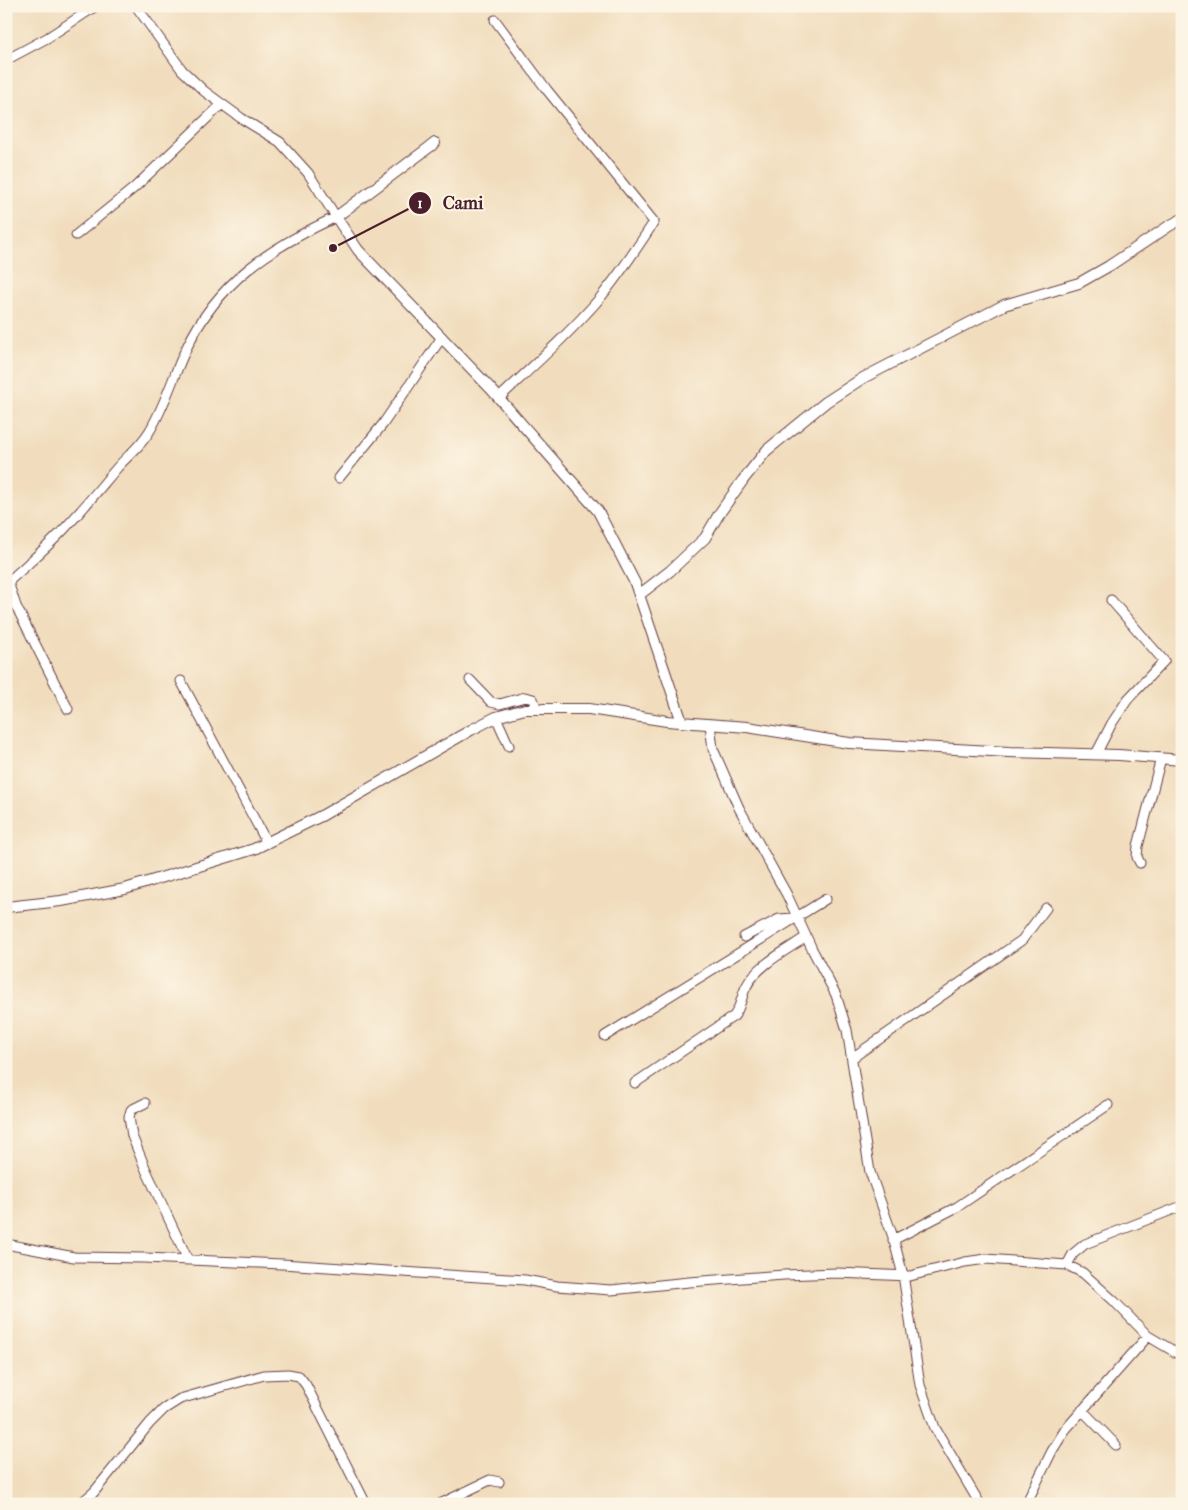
<svg xmlns="http://www.w3.org/2000/svg" width="1188" height="1510" font-family="'IM FELL French Canon',serif">
  <style>
    .lines { fill: none; stroke-linecap: round; stroke-linejoin: round }
    .minor-casing { stroke: #633c41; stroke-width: 11 }
    .tertiary-casing { stroke: #633c41; stroke-width: 12 }
    .minor { stroke: #fff; stroke-width: 9 }
    .tertiary { stroke: #fff; stroke-width: 10 }
    .leader { fill: none; stroke: #4a1f2b; stroke-width: 2 }
    .callout-dot { fill: #4a1f2b; stroke: #fcf5e5; stroke-width: 2 }
    .mark-label { font-size: 15px; text-anchor: middle; font-weight: bold; fill: #fff }
    .callout-label { font-size: 18px; text-anchor: middle; font-weight: bold; fill: #4a1f2b; stroke: #fcf5e5; stroke-width: 4; stroke-linejoin: round; paint-order: stroke }
  </style>
  <rect width="100%" height="100%" fill="#fcf5e5"/>
  <filter id="ink" filterUnits="userSpaceOnUse"><feTurbulence type="fractalNoise" baseFrequency=".02" numOctaves="2"/><feDisplacementMap in="SourceGraphic" scale="10" xChannelSelector="R" yChannelSelector="G"/><feConvolveMatrix kernelMatrix="1 2 1 2 8 2 1 2 1" color-interpolation-filters="sRGB"/></filter>
  <filter id="wash" filterUnits="userSpaceOnUse"><feTurbulence type="fractalNoise" baseFrequency=".0096" numOctaves="4" result="noise"/><feDisplacementMap in="SourceGraphic" scale="20" xChannelSelector="R" yChannelSelector="G"/><feGaussianBlur stdDeviation="1.12" result="paint"/><feColorMatrix in="noise" values="0 0 0 0 0 0 0 0 0 0 0 0 0 0 0 0 0 1.4 0 .05"/><feComposite in="paint" operator="in"/></filter>
  <g filter="url(#wash)">
    <rect width="100%" height="100%" fill="#f1ddbd"/>
  </g>
  <g filter="url(#ink)">
    <g class="lines">
      <defs>
        <path id="minor" d="M495,20L547,90L654,222C637,248 620,274 600,298C569,334 533,366 499,398
          M6,60L47,38L96,6
          M76,235L134,188L222,104
          M339,478L383,424L442,337
          M8,582L16,606L68,709
          M6,584C26,565 48,547 67,526C84,508 100,488 116,469C128,455 139,448 149,432C165,406 173,376 186,349C218,281 270,248 336,217L308,173L280,142L241,118L204,91L182,70L136,6
          M470,680L491,702L500,704L525,697L533,699L537,709
          M181,681L267,843
          M496,717L509,746
          M710,724L713,749L739,808L787,895L812,949L836,995L847,1030L870,1172L893,1237L903,1275L920,1385L935,1428L980,1504
          M1096,754L1112,723L1128,699L1164,661L1111,600
          M1140,863L1137,857L1138,846L1161,758
          M744,937L779,919L794,918
          M605,1036L826,899
          M852,1058L1022,940L1046,908
          M635,1083L734,1016C741,1007 741,997 746,987C756,966 787,950 806,937
          M145,1103L131,1110L129,1117L132,1136L146,1170L188,1260
          M893,1240L957,1207L1108,1105
          M6,1244L74,1257L145,1258L282,1264L525,1280L557,1286L611,1290L689,1282L784,1275L837,1273L910,1276L965,1262L986,1259L1067,1265L1073,1254L1085,1244L1182,1206
          M1067,1265L1083,1273L1114,1301L1148,1336L1182,1356
          M1082,1410L1116,1445
          M80,1504L94,1492L150,1423L164,1409L180,1399L264,1375L288,1374L299,1376L306,1385L366,1504
          M440,1504L490,1480L499,1482
          M1026,1504L1052,1451L1065,1430L1148,1336"/>
        <path id="tertiary" d="M435,143L336,217L358,250L491,389L598,511L635,583L682,722
          M639,595L670,571L705,538L719,514L743,480L767,450L826,402L863,378L1004,305L1079,283L1109,266L1169,226L1182,219
          M6,907L61,901L125,889L254,849L323,815L471,730L496,717L525,709H589L667,721L747,727L849,743L1009,752L1119,755L1182,760"/>
      </defs>
      <use href="#minor" class="minor-casing"/>
      <use href="#tertiary" class="tertiary-casing"/>
      <use href="#minor" class="minor"/>
      <use href="#tertiary" class="tertiary"/>
    </g>
  </g>
  <path class="leader" d="M333 248L420 203"/>
  <g class="callout-dot">
    <circle cx="333" cy="248" r="5"/>
    <circle cx="420" cy="203" r="12"/>
  </g>
  <g class="mark-label">
    <text x="420" y="208">1</text>
  </g>
  <g class="callout-label">
    <text x="463" y="209">Cami</text>
  </g>
  <rect width="1188" height="1510" fill="none" stroke="#fcf5e5" stroke-width="25"/>
</svg>
